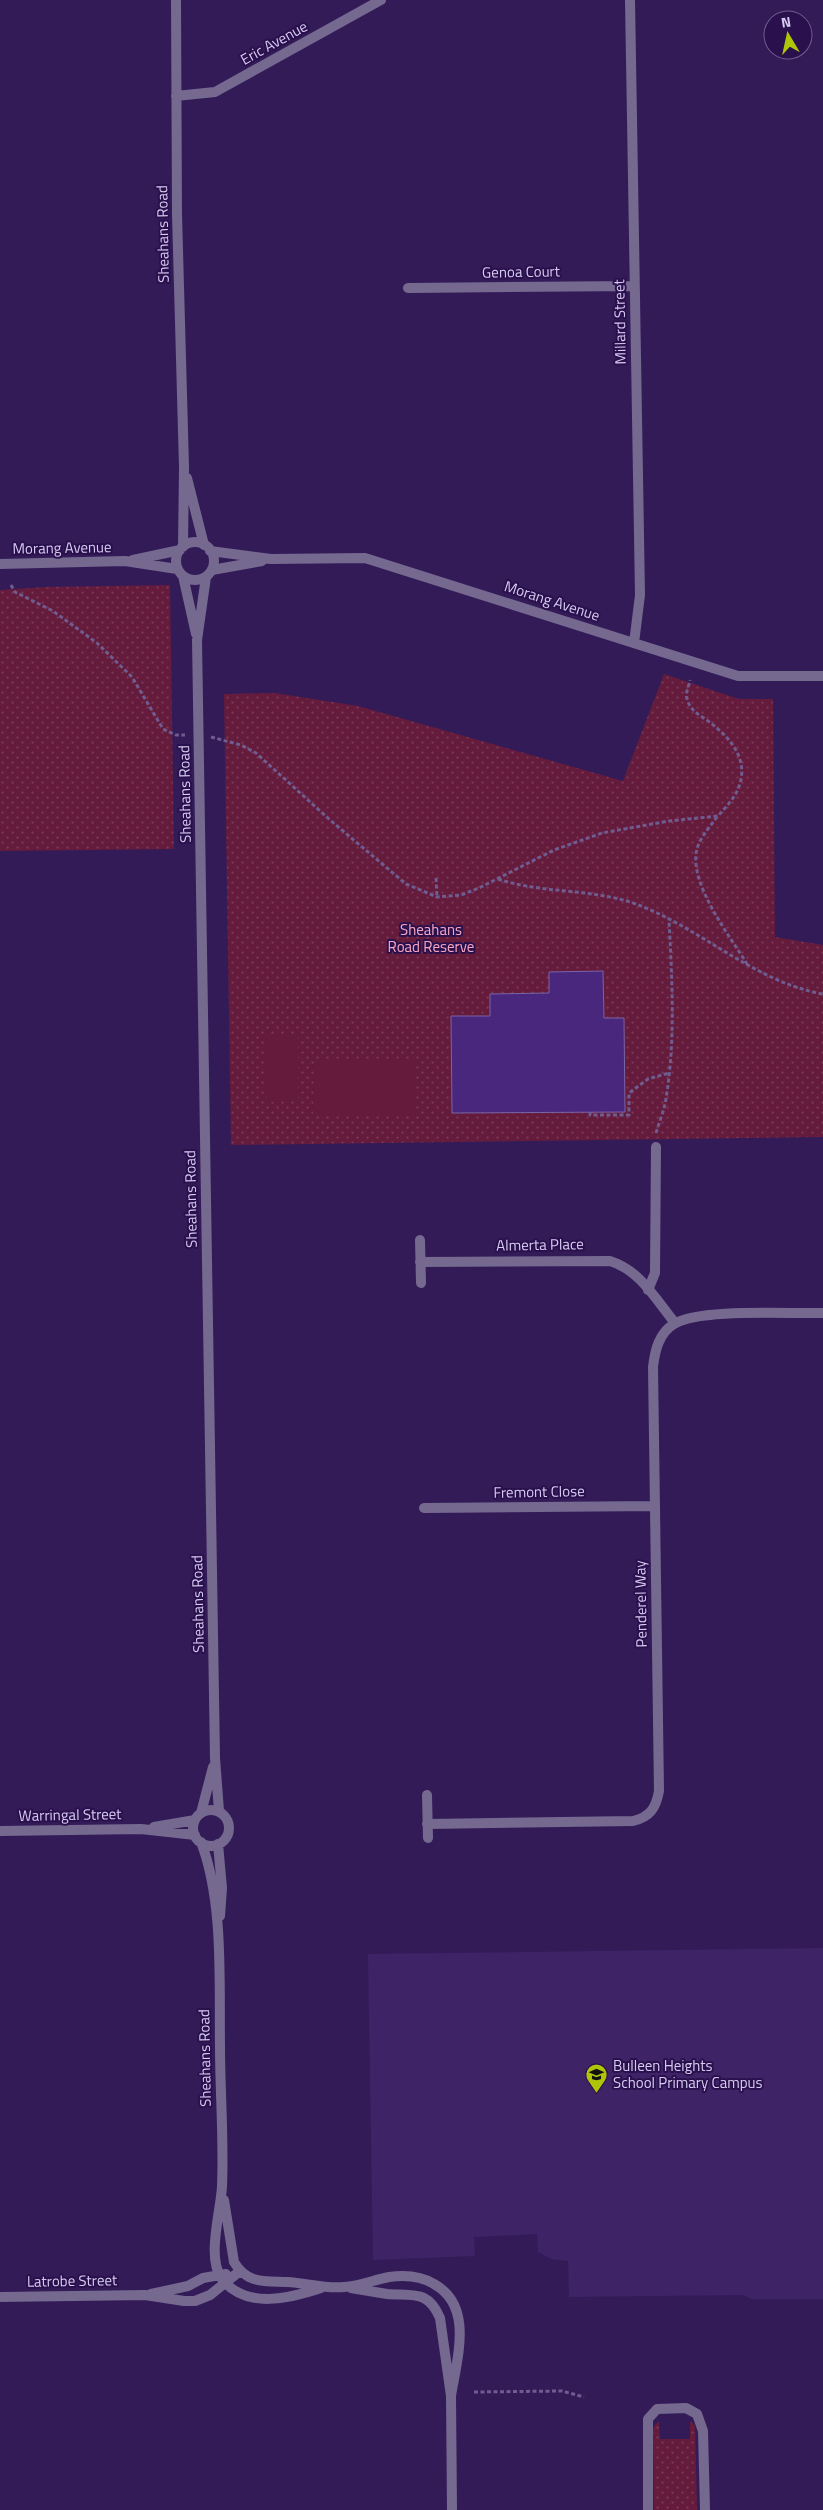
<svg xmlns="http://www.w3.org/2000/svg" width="823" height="2510" font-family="'Titillium Web',sans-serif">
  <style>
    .built { fill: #3e2367 }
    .grass { fill: url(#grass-dots) }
    .garden { fill: #651b3b }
    .building { fill: #49277c; stroke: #7a64a8 }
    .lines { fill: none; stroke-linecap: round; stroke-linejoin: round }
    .path { stroke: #6f5c90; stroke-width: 3; stroke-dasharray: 4 2.5; stroke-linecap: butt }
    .lane { stroke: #756990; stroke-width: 10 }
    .street { stroke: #756990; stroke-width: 10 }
    .labels { text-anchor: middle; stroke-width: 4; stroke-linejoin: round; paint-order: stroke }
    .street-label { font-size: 15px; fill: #d6ccf1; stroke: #2a104d }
    .park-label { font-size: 15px; fill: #f8a7c2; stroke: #2a104d }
    .poi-label { font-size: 15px; fill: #d6ccf1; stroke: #2a104d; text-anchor: start }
  </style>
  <defs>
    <pattern id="grass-dots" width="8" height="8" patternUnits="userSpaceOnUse" patternTransform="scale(1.25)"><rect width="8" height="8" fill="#651b3b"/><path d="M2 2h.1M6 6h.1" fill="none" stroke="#7a3b58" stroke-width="1.8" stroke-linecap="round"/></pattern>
  </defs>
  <rect width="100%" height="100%" fill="#331b58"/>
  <path class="built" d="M823,1948V2299H751L744,2295L569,2297L568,2261L551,2259L538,2252L537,2234L474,2237L475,2256L373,2260L368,1954Z"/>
  <path class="grass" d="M170,585L174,849L0,851V590L46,587Z
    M664,674L739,699H773L775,937L823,945V1137L231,1145L224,694L275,693L358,706L623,781Z
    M659,2421L660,2439H690V2421L695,2426L697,2510H654L653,2428Z"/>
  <path class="garden" d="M266,1034H298V1101L267,1102Z
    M415,1059V1116H313L314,1060Z"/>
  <path class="building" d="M603,971L604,1018H624L625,1112L452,1113L451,1016H490V994L549,993V972Z"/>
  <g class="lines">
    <path class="path" d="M11,585L15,592L53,611L97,643L132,677L163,729L176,735H185
      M211,737L241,745L256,753L330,820L406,884L437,897L461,895L479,888L554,850L602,833L669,821L718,816C723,810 730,803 735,795C753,763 732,739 708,721C699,715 690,710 687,699C685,693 689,686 690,680
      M717,817C710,827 700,837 697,849C688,883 730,936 747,964
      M436,878L437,897
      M498,879C543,894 591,888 636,904C701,928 754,982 823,994
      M590,1112V1115H629V1093L648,1079L669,1073
      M656,1133C659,1123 663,1113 665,1104C676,1044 672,980 669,920
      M474,2392L562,2391L584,2397"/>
    <path class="lane" d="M648,1290L655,1273L656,1147"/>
    <path class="street" d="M176,0L177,214L184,467L183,547
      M630,0L640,595L634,643
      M176,96L215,92L381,0
      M408,288L634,286
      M187,478L204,545
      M176 561a19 19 0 1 1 38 0a19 19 0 1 1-38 0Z
      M210,551L271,559L365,558L738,676H823
      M133,560L180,550
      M0,564L125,561L177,569
      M212,570L262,561
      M183,576L196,634
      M206,577L197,640L215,1758L219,1811
      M420,1240L421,1283
      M420,1262L610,1261C640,1270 656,1300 675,1323
      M424,1508L655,1506
      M427,1795L428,1838
      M193 1828a18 18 0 1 1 36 0a18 18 0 1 1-36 0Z
      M201,1813L213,1767
      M427,1824L633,1821C650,1817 656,1808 659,1791L653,1367C655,1350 659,1333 674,1324C698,1308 791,1314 823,1313
      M154,1827L195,1820
      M0,1831L141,1829L195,1835
      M201,1842C224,1902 219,1982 220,2046C220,2092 224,2140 222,2186C221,2211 206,2258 222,2279C246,2310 291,2298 321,2288
      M218,1844L222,1888L220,1916
      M224,2200L234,2262C247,2284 264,2281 287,2282C307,2283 324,2289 344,2287C359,2286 374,2280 389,2277C404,2275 421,2276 434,2284C474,2306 457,2358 451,2396
      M351,2288C363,2290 375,2292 387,2294C414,2296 428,2290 440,2318L451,2396L452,2510
      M151,2294L188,2286L203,2278L226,2274
      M0,2297L145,2295L184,2301H195L210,2295L240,2271
      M648,2510V2419L657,2409L686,2408L697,2414L703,2431L705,2510"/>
  </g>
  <defs>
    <symbol id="school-pin" viewBox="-11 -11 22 30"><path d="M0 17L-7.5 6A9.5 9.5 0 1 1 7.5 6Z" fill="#afc507" stroke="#2a104d"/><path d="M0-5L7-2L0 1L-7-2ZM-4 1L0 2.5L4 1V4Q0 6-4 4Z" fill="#111"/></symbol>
  </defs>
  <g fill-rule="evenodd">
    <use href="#school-pin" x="584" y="2062" width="25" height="34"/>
  </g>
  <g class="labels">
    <g class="street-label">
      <text transform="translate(274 43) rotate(-29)" y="5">Eric Avenue</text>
      <text transform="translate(163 234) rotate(-91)" y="5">Sheahans Road</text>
      <text transform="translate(521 272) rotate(-1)" y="5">Genoa Court</text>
      <text transform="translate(620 322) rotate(-91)" y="5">Millard Street</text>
      <text transform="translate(62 548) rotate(-1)" y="5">Morang Avenue</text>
      <text transform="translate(552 601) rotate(18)" y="5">Morang Avenue</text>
      <text transform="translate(185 794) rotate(-91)" y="5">Sheahans Road</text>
      <text transform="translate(191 1199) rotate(-91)" y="5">Sheahans Road</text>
      <text transform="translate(540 1245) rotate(-1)" y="5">Almerta Place</text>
      <text transform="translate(539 1492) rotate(-1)" y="5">Fremont Close</text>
      <text transform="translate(198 1604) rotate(-91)" y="5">Sheahans Road</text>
      <text transform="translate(641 1604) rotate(-91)" y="5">Penderel Way</text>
      <text transform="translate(70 1815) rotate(-1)" y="5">Warringal Street</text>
      <text transform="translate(205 2058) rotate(-91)" y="5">Sheahans Road</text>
      <text transform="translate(72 2281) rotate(-1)" y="5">Latrobe Street</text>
    </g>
    <g class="park-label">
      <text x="431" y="935">Sheahans<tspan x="431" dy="17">Road Reserve</tspan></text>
    </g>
    <g class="poi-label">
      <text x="613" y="2071">Bulleen Heights<tspan x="613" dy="17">School Primary Campus</tspan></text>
    </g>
  </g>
  <g transform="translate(788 35) rotate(351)"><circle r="24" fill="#2a104d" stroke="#6f5b8f"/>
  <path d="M0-4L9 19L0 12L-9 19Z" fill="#afc507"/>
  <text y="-8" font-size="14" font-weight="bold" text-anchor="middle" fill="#d6ccf1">N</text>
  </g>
</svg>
